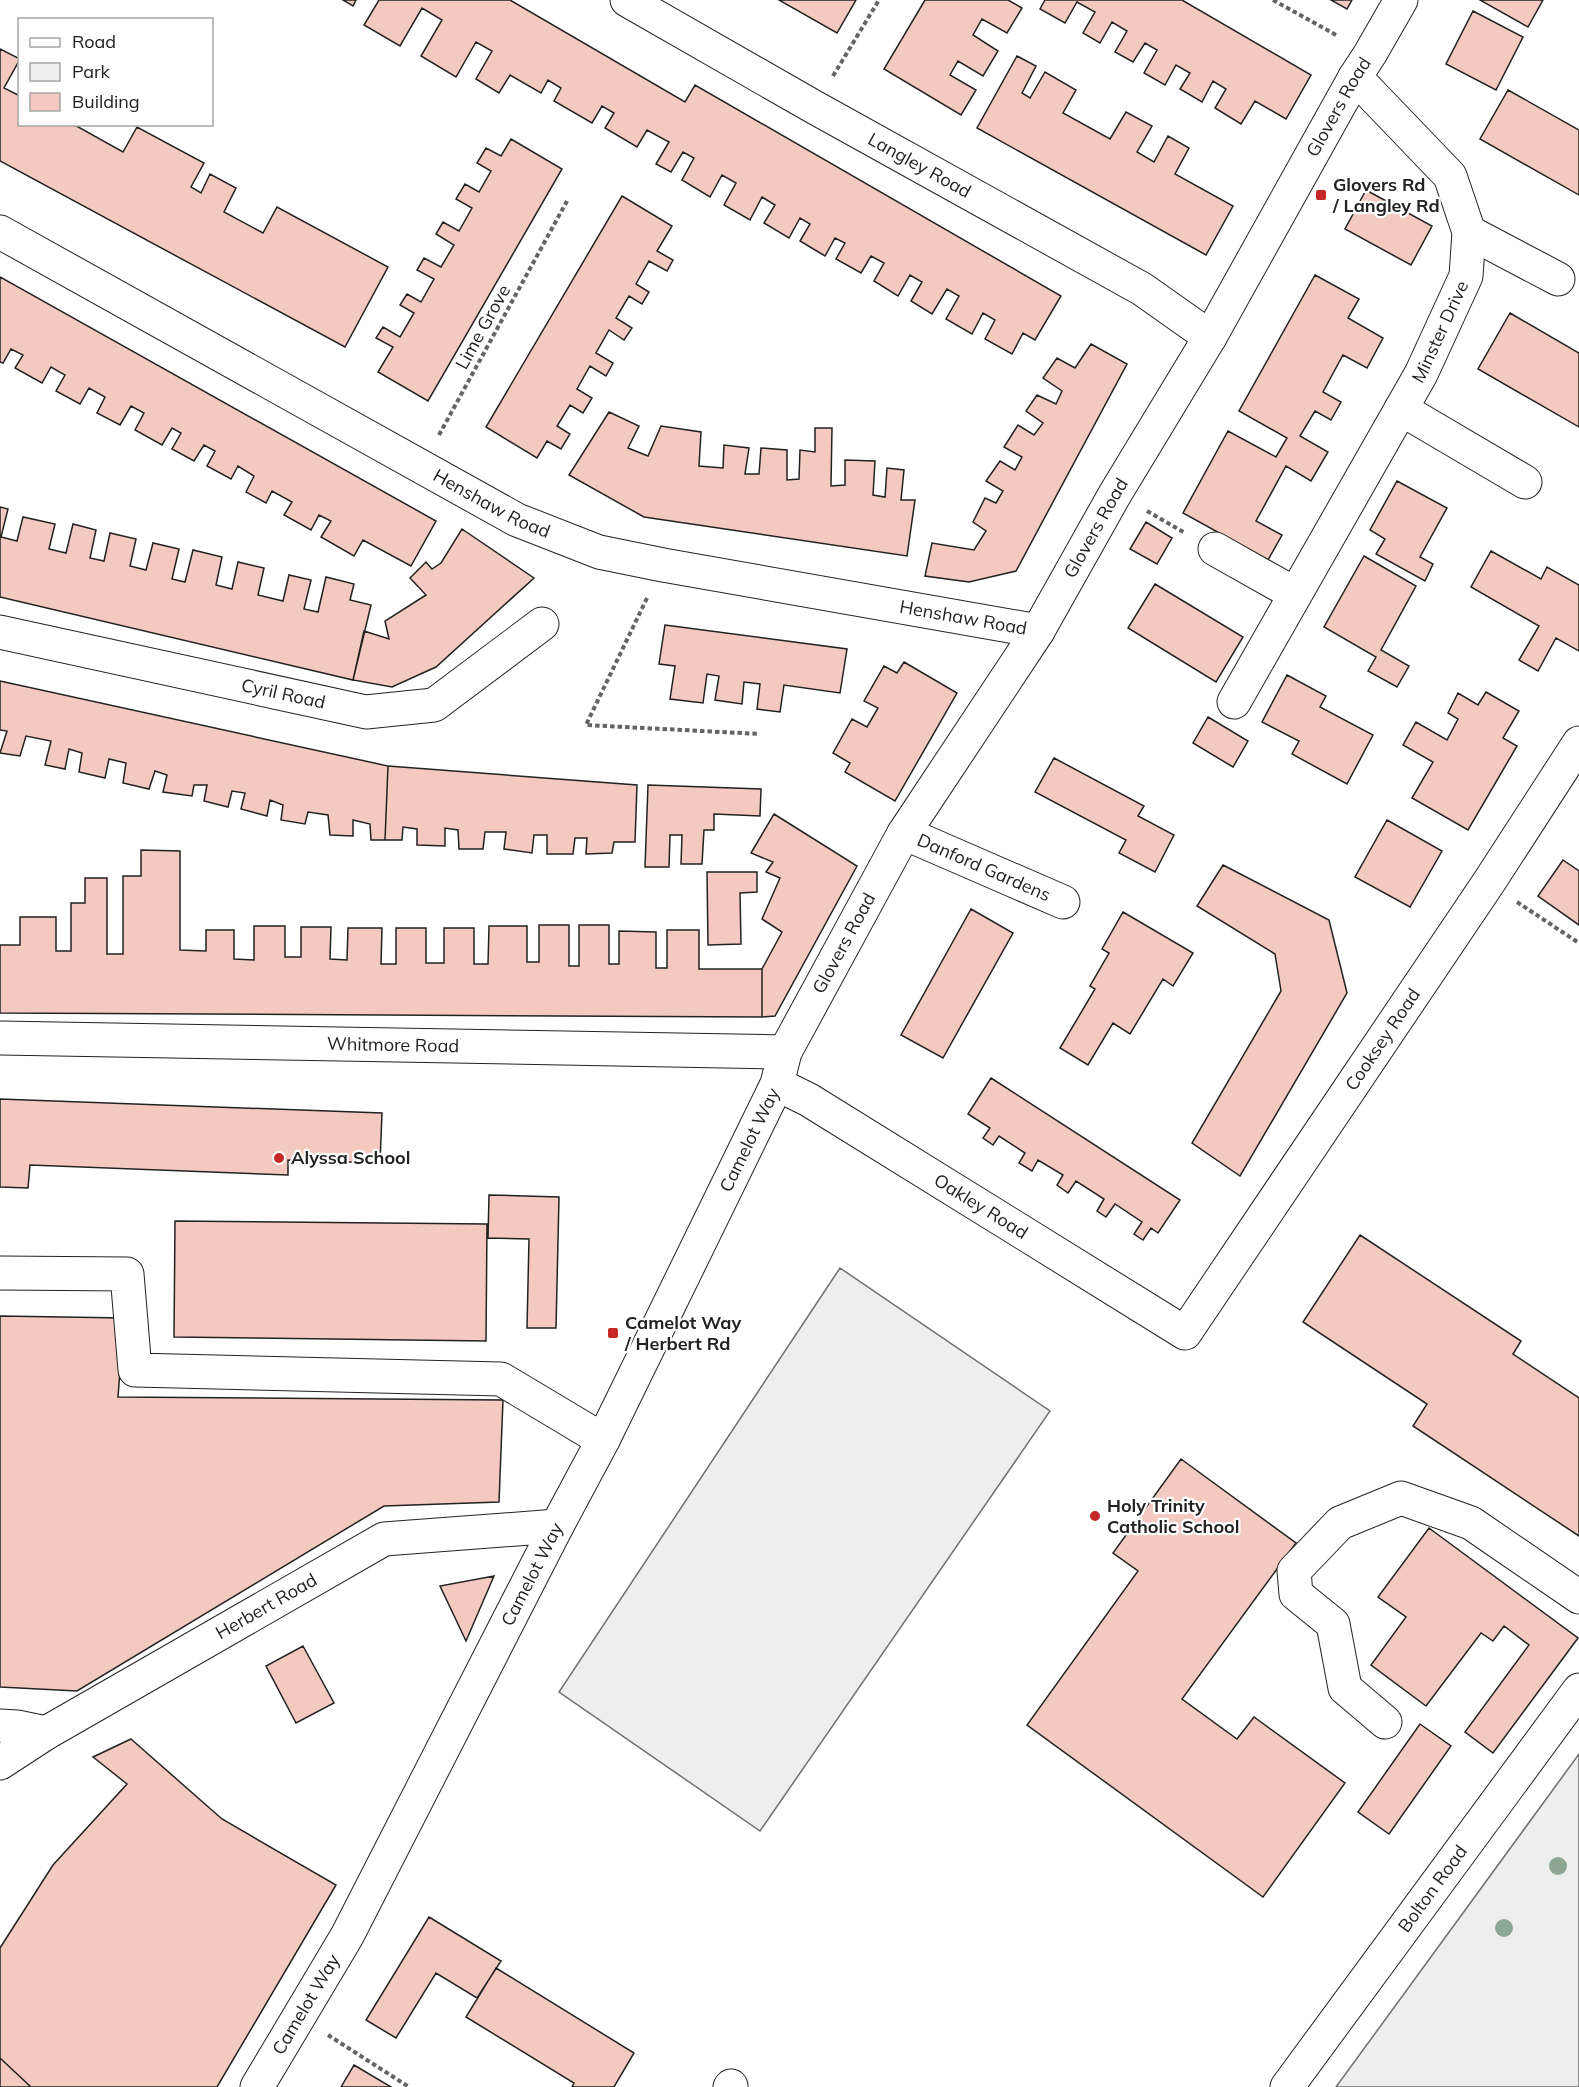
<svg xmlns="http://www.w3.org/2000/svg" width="1579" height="2087" font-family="Mulish,sans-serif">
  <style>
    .green { fill: #eee; stroke: #6f6f6f; stroke-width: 1.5 }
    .building { fill: #f3c9c0; stroke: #222; stroke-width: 1.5 }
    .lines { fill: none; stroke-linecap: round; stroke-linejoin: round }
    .minor-casing { stroke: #222; stroke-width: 35 }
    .path { stroke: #646464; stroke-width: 4; stroke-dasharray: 4.5 3; stroke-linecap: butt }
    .minor { stroke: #fff; stroke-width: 33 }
    .tree { fill: #8da692 }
    .poi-dot { fill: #c62828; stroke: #fff; stroke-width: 2 }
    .labels { text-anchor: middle; stroke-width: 4.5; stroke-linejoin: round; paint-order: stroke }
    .street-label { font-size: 18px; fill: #222; stroke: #fff }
    .poi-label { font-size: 18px; font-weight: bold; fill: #222; stroke: #fff; text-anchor: start }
  </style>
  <rect width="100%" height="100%" fill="#fff"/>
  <path class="green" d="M840,1268L1050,1411L760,1831L559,1692Z
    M1579,1754V2087H1336Z"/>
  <path class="building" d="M343,0H356L353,6Z
    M379,0H510L685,102L695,85L1061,296L1035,340L1023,333L1012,354L985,339L995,320L983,313L972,334L946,319L959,296L947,289L932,314L911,301L922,282L910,275L898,296L874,281L884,263L871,256L861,273L836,259L845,243L835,238L825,256L800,241L810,224L800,218L789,238L764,223L775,205L762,197L750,220L724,205L736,183L722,175L710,197L682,180L694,158L683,152L671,172L656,164L669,142L647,130L637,147L605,128L614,113L602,106L592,123L554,101L561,88L548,80L541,93L510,75L499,93L476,79L492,51L476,42L456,77L421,56L442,20L422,8L400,46L364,25Z
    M779,0H856L837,33Z
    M925,0H1008L1022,8L1007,33L982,19L973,35L998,51L983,76L958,61L950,75L976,90L961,115L884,69Z
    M1045,0H1182L1311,75L1286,119L1255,101L1241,124L1215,108L1226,89L1213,81L1202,102L1180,89L1190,73L1176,65L1165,85L1144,73L1157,50L1145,43L1133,62L1115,52L1127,31L1112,22L1100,43L1083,33L1095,12L1077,2L1065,23L1040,9Z
    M1331,0H1352L1347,9Z
    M1480,0H1543L1528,27Z
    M1473,11L1523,37L1496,90L1446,64Z
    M0,49L20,59L4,88L20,96V124H73L123,152L137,127L204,163L191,187L201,193L210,174L236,188L224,212L263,233L277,207L388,267L345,347L0,161Z
    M1017,56L1036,66L1022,93L1030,98L1045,72L1076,90L1063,113L1110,139L1126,112L1152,126L1137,152L1154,162L1168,136L1189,148L1175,174L1233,206L1206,255L977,128Z
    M1508,90L1579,130V195L1480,139Z
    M511,139L562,169L428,401L378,372L393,347L376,338L383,327L400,337L414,313L400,305L407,294L421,302L434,279L417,270L424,258L441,267L454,245L436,234L443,222L459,231L472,208L456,199L465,184L479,192L491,171L477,163L486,148L501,156Z
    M1366,190L1432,226L1411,265L1345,229Z
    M622,196L672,226L657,251L673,260L667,271L649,261L636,284L649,292L642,304L629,296L616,318L632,328L624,340L609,330L596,353L613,363L606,376L590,366L577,389L592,398L583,413L570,405L557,426L570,434L561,449L547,441L537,458L486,427Z
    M1315,275L1359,299L1348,318L1383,338L1367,368L1343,355L1323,392L1341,402L1331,420L1315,411L1300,436L1328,452L1311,481L1286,466L1256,521L1282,535L1268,560L1183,513L1228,431L1276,457L1287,438L1239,411Z
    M0,277L436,521L411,566L363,540L354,556L321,537L331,521L319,515L311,530L284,515L292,502L272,491L266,503L246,492L254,476L238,466L231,479L207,466L215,451L204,445L194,461L172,449L181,433L172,428L162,445L135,430L144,413L131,406L120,425L97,413L105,397L89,388L80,404L56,391L65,375L51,367L42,383L15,368L23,355L11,349L3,363L0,362Z
    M1510,313L1579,353V427L1478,369Z
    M1091,344L1127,364L1016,571L969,582L925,576L932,543L974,550L986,531L973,522L985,498L996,503L1003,491L986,481L1000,461L1015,470L1022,457L1004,447L1018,425L1034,435L1043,423L1026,411L1037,395L1056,404L1062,391L1043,378L1057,358L1075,368Z
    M609,412L639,426L628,448L648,456L661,426L701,432L699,466L723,468L724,445L749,448L745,474H759L761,448L787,450V480L799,479L800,450L815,452V428H832L831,486L845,485V460L875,461L873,495L885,497L887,468L904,470L901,500H915L907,556L644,517L569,475Z
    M1397,481L1447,508L1420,557L1433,564L1425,581L1376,554L1385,539L1370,530Z
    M0,507L8,509L1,537L17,541L23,517L55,524L49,549L66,553L73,524L96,530L90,558L104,561L110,533L136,539L130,566L146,570L153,543L179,549L172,579L185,582L193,550L222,557L216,585L232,589L238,562L264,568L258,595L283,601L289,575L311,580L304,609L318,612L326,577L354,584L350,600L371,605L353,680L0,597Z
    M1146,522L1172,538L1157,564L1130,549Z
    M462,529L534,578L436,667L392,687L353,680L364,631L389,639L385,621L426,595L410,578L426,562L432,569L441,563Z
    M1491,551L1541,579L1547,567L1579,585V651L1556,638L1538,671L1519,660L1539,626L1471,587Z
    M1364,556L1416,586L1381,650L1409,666L1397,687L1368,671L1376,657L1324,627Z
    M1155,584L1243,637L1216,682L1128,628Z
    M665,625L847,649L840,693L784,685L780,712L757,709L760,684L744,682L742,704L715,700L719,676L707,674L703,703L670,699L675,666L659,664Z
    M904,662L957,693L895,801L845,772L850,763L833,753L852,719L867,727L878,708L864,701L884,666L897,673Z
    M1287,675L1326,696L1320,707L1373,735L1347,784L1292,754L1299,741L1262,722Z
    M0,681L388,766L385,840H371L370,824L353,820V836L330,835L328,815L308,812L305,824L281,820L283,805L270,800L267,816L241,809L245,793L232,791L228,807L204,801L207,785H194L192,796L163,792L167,775L155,771L149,789L123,783L126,763L109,759L105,778L79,772L82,753L69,749L65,769L45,765L51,741L26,736L20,756L0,753L7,731L0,730Z
    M1486,692L1519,711L1503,738L1517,746L1468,830L1412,798L1433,762L1403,745L1416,722L1447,740L1458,719L1448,713L1458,693L1478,705Z
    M1208,717L1248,741L1233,767L1193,743Z
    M1054,758L1144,806L1138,816L1174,835L1155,872L1119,853L1126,840L1035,792Z
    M388,766L637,785L635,842H614L612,853L586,854L587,838H575L573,854H547V835H534L532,853L504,849L506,832H485L483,849H459L458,830L445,828V846L417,845V829L403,827L402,840H385Z
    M648,785L761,789L760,816L714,814V830H704L702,864H681L682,835H670L669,867H645Z
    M774,814L857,866L775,1016L762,1017V969L782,932L762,919L780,878L766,872L773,862L751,853Z
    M1387,820L1442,851L1410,907L1355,877Z
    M141,850L180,851V950L206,951V930H234V959L254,960V926H285V957H301V927H331L330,959L347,960L348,928H382L381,964H396V928H426V963H444V928H474V964H488L489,926H527V962H539V925H569V966H579V925H609V964H619V931L656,932V968H667V930H699V969H762V1017L0,1013V945H20V917H56V951H71V903H85V878H107V954H123V876H141Z
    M1563,860L1579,871V925L1538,896Z
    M1223,865L1329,920L1347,993L1240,1176L1192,1143L1281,991L1275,954L1197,906Z
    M707,872H757V892L740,893L741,944L708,945Z
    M971,909L1013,933L943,1058L901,1035Z
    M1123,912L1193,953L1173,986L1163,979L1130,1034L1113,1023L1088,1065L1060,1048L1095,989L1090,986L1109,953L1102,949Z
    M991,1078L1180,1200L1158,1233L1151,1228L1143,1240L1134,1234L1142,1222L1115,1204L1106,1217L1097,1211L1104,1199L1076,1181L1068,1193L1057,1185L1063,1175L1038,1160L1032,1171L1019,1163L1025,1153L999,1136L993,1145L983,1138L990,1128L968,1114Z
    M0,1099L382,1113L380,1163L288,1160V1175L30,1165L28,1188L0,1187Z
    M489,1195L559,1197L556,1328H527L529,1239L488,1238Z
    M175,1221L487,1224L486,1341L174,1337Z
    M1360,1235L1521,1341L1513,1354L1579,1398V1536L1413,1426L1427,1404L1303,1322Z
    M0,1316L124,1318L118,1397L503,1400L499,1502L384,1506L77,1691L0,1687Z
    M1181,1459L1296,1543L1182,1699L1237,1739L1254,1717L1345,1783L1263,1897L1027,1725L1138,1571L1113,1553Z
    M1429,1528L1578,1638L1493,1753L1465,1732L1529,1645L1504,1626L1493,1641L1481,1633L1426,1706L1371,1665L1406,1617L1378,1597Z
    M494,1576L466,1641L440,1586Z
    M303,1646L334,1703L296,1723L266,1666Z
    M1420,1724L1451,1746L1389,1834L1358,1812Z
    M131,1739L222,1819L336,1885L217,2087H31L0,2058V1948L53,1865L127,1784L93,1757Z
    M429,1917L501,1961L477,1998L436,1973L396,2038L366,2020Z
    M496,1968L634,2053L614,2087H572L574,2083L466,2017Z
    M0,2058L31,2087H0Z
    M354,2065L391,2087H341Z"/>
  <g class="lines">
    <defs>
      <g id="minor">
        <path id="s1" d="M627,0L814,107L1142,289L1210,337"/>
        <path id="s2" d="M0,232L517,520L599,552L663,565L1038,631"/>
        <path d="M1469,232L1558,279"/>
        <path d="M1401,409L1525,482"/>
        <path d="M1215,549L1295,594"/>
        <path id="s3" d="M0,632L366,712L434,705L542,624"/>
        <path id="s4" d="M1234,702L1421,374L1466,276L1469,232L1450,176L1355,77"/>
        <path id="s5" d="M904,833L1063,902"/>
        <path id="s6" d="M0,1038L785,1052"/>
        <path id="s7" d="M777,1084L809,1100L1185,1333L1489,882L1579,743"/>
        <path d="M0,1273L127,1274L135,1370L501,1379L603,1440"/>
        <path d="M1385,1722L1345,1688L1333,1624L1296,1594L1294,1571L1340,1523L1401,1498L1471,1523L1579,1597"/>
        <path d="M0,1726L17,1727L46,1733"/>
        <path id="s8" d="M0,1763L46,1733L384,1539L557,1526"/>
        <path id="s9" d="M257,2087L347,1936L557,1526L603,1440L777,1084L785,1052L904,833L1038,631L1115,494L1210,337L1355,77L1370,54L1401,0"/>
        <path d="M730,2087L731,2086"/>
        <path id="s10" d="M1287,2087L1579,1690"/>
      </g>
    </defs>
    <use href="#minor" class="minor-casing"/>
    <path class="path" d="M1273,0L1338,36
      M833,76L879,0
      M439,435L567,201
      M1147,511L1185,533
      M647,598L586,725L760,734
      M1517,902L1579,943
      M328,2035L409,2087"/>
    <use href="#minor" class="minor"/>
  </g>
  <g class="tree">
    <circle cx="1558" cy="1866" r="9"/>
    <circle cx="1504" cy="1928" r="9"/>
  </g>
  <g class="poi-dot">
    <rect x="1315" y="189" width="12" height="12" rx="3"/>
    <circle cx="279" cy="1158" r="6"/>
    <rect x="607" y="1327" width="12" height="12" rx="3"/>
    <circle cx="1095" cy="1516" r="6"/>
  </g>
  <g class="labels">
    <g class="street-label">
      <text dy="6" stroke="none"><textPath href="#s9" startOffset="2259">Glovers Road</textPath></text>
      <text dy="6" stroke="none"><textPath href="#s1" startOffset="336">Langley Road</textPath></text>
      <text transform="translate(483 327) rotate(-61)" y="6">Lime Grove</text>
      <text dy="6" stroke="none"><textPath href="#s4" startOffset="424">Minster Drive</textPath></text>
      <text dy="6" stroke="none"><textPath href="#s2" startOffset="562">Henshaw Road</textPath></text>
      <text dy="6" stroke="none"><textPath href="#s9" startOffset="1773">Glovers Road</textPath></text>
      <text dy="6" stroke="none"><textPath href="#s2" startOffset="1050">Henshaw Road</textPath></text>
      <text dy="6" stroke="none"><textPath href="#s3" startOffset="290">Cyril Road</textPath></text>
      <text dy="6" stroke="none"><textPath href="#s5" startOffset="87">Danford Gardens</textPath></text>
      <text dy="6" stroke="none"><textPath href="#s9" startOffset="1287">Glovers Road</textPath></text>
      <text dy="6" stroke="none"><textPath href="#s7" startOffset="832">Cooksey Road</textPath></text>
      <text dy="6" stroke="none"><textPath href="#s6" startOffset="393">Whitmore Road</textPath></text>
      <text dy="6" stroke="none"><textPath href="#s9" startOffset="1068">Camelot Way</textPath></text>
      <text dy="6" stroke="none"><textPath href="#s7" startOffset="238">Oakley Road</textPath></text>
      <text dy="6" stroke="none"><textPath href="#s9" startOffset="582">Camelot Way</textPath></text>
      <text dy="6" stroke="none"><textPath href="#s8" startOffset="309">Herbert Road</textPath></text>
      <text dy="6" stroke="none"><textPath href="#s10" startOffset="246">Bolton Road</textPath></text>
      <text dy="6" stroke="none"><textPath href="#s9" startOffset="96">Camelot Way</textPath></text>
    </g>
    <g class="poi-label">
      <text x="1333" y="191">Glovers Rd<tspan x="1333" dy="21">/ Langley Rd</tspan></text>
      <text x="291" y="1164">Alyssa School</text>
      <text x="625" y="1329">Camelot Way<tspan x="625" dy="21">/ Herbert Rd</tspan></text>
      <text x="1107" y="1512">Holy Trinity<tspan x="1107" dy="21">Catholic School</tspan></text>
    </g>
  </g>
  <rect x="18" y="18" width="195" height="108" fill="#ffffff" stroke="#a7a7a7" stroke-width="1.5"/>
  <rect x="30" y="38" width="30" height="9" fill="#ffffff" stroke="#a7a7a7" stroke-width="1.5"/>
  <text x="72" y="48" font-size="18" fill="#222222">Road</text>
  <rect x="30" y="63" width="30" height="18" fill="#eeeeee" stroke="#a7a7a7" stroke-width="1.5"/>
  <text x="72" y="78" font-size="18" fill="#222222">Park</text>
  <rect x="30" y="93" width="30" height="18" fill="#f3c9c0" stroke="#a7a7a7" stroke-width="1.5"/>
  <text x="72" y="108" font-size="18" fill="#222222">Building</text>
</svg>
